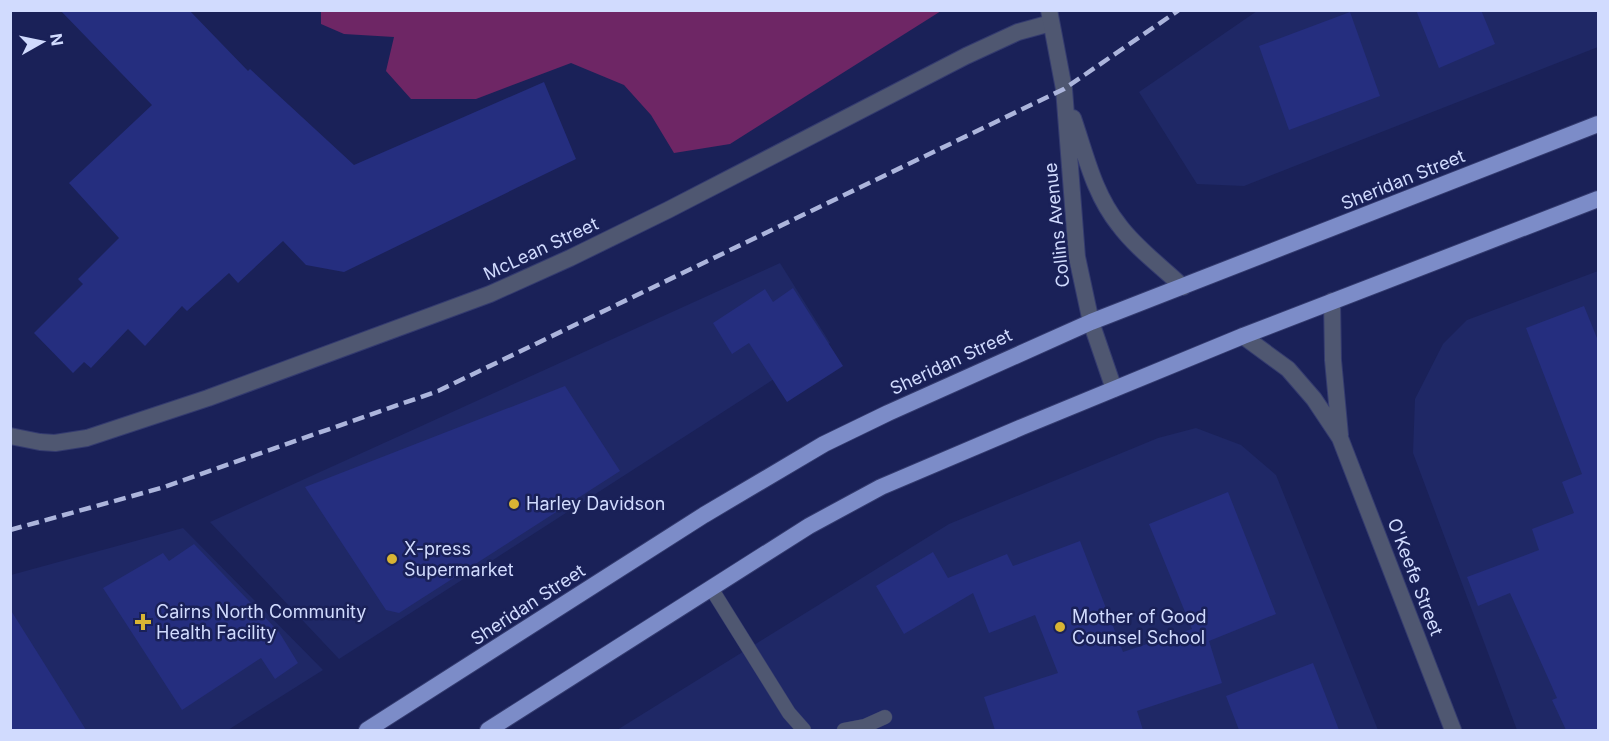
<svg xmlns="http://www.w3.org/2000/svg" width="1609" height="741" font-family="Inter,sans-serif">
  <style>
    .built { fill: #1f2866 }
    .green { fill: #6e2665 }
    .building { fill: #252e7f }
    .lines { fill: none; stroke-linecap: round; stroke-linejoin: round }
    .service-casing { stroke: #343b6f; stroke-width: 15 }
    .minor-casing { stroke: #343b6f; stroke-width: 18 }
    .tertiary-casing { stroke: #343b6f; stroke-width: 18 }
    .trunk-casing { stroke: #343b6f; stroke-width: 18 }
    .service { stroke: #4f5771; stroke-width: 14 }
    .minor { stroke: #4f5771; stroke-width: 16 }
    .tertiary { stroke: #4f5771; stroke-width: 16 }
    .trunk { stroke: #7c8cc8; stroke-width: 16 }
    .rail { stroke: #acb5dc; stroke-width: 4.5; stroke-dasharray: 12 6; stroke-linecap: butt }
    .poi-dot { fill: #d8b434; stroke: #1a2158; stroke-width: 2 }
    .labels { text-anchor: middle; stroke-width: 5; stroke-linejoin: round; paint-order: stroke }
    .street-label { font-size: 18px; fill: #d1dbfe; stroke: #1a2158 }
    .poi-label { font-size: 18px; fill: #d1dbfe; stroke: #1a2158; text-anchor: start }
  </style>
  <rect width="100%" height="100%" fill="#1a2158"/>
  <path class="built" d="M1257,11H1598V47L1244,186L1197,184L1139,92Z
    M780,263L830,343L339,659L210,522Z
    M1598,271V730H1517L1413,453L1415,399L1443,344L1467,320Z
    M1196,428L1241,445L1276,475L1378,730H617L949,524L1158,438Z
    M183,528L323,670L228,730H11V575Z"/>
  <path class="green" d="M321,10H941V11L730,144L674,153L651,115L624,85L571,63L476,99H411L386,71L394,37L344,34L321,24Z"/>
  <path class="building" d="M60,10H189L248,71L250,69L354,165L544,82L576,159L344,272L306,265L283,241L238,283L229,273L187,311L182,306L145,346L128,329L91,368L84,362L73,373L34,333L83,284L78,279L119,238L69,183L152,105Z
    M1416,10H1481L1495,44L1439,68Z
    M1350,12L1380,96L1289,130L1259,46Z
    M793,288L843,366L787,402L749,343L732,354L713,323L765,289L773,302Z
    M1584,306L1599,343V730H1566L1552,700L1557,698L1510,593L1478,606L1467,577L1539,550L1532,529L1574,513L1562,482L1582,474L1526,328Z
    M565,386L620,471L399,613L386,610L305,487Z
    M1228,492L1276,614L1209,641L1222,683L1137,711L1143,730H995L984,697L1058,673L1035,615L989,633L973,593L904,634L876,586L933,552L948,578L1007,554L1013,566L1080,541L1123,652L1192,629L1149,524Z
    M194,544L279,632L298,663L275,679L261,658L182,710L103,588L163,553L169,561Z
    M10,609L86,730H10Z
    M1313,663L1339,730H1239L1226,696Z"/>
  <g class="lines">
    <defs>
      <path id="service" d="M711,588L789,713L804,730
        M844,730L865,726L885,717"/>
      <path id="minor" d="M1332,301L1333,360L1340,435
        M1243,336L1288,369L1314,399L1340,438L1453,730
        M10,436L40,442L55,443L87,438L208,398L490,294L570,258L668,210L966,56L1018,32L1051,23"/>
      <path id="tertiary" d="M1049,10L1064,89L1077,257L1091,322L1114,389
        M1073,118C1086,156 1094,194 1119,225C1136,248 1162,267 1183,287"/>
      <path id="trunk" d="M367,730L704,515L824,444L888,413L1091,322L1598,124
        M488,730L809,526L881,487L1022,427L1243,336L1598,199"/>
    </defs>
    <use href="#service" class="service-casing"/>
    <use href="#minor" class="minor-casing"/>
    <use href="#tertiary" class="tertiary-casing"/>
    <use href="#trunk" class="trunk-casing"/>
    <use href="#service" class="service"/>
    <use href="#minor" class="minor"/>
    <use href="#tertiary" class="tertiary"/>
    <use href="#trunk" class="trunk"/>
    <path class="rail" d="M10,530L161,488L438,391L1064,89L1179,10"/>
  </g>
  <g class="poi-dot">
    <circle cx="514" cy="504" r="6"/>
    <circle cx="392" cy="559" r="6"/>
    <path d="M140 613h6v6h6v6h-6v6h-6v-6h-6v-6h6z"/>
    <circle cx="1060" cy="627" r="6"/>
  </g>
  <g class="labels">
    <g class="street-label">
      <text transform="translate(1403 180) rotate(-22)" y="6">Sheridan Street</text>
      <text transform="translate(1057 225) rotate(-96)" y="6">Collins Avenue</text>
      <text transform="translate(541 249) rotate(-25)" y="6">McLean Street</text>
      <text transform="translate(951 362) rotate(-25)" y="6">Sheridan Street</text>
      <text transform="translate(1415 577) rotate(69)" y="6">O'Keefe Street</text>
      <text transform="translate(528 605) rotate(-33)" y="6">Sheridan Street</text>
    </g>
    <g class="poi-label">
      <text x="526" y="510">Harley Davidson</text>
      <text x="404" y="555">X-press<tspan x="404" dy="21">Supermarket</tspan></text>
      <text x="156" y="618">Cairns North Community<tspan x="156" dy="21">Health Facility</tspan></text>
      <text x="1072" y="623">Mother of Good<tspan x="1072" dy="21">Counsel School</tspan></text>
    </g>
  </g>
  <rect width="1609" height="741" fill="none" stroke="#d1dbfe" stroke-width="24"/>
  <g transform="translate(42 42) rotate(81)" stroke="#1a2158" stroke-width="4.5" paint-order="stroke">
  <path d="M0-4.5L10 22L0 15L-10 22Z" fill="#d1dbfe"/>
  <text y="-9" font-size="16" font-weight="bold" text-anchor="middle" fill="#d1dbfe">N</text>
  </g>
</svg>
